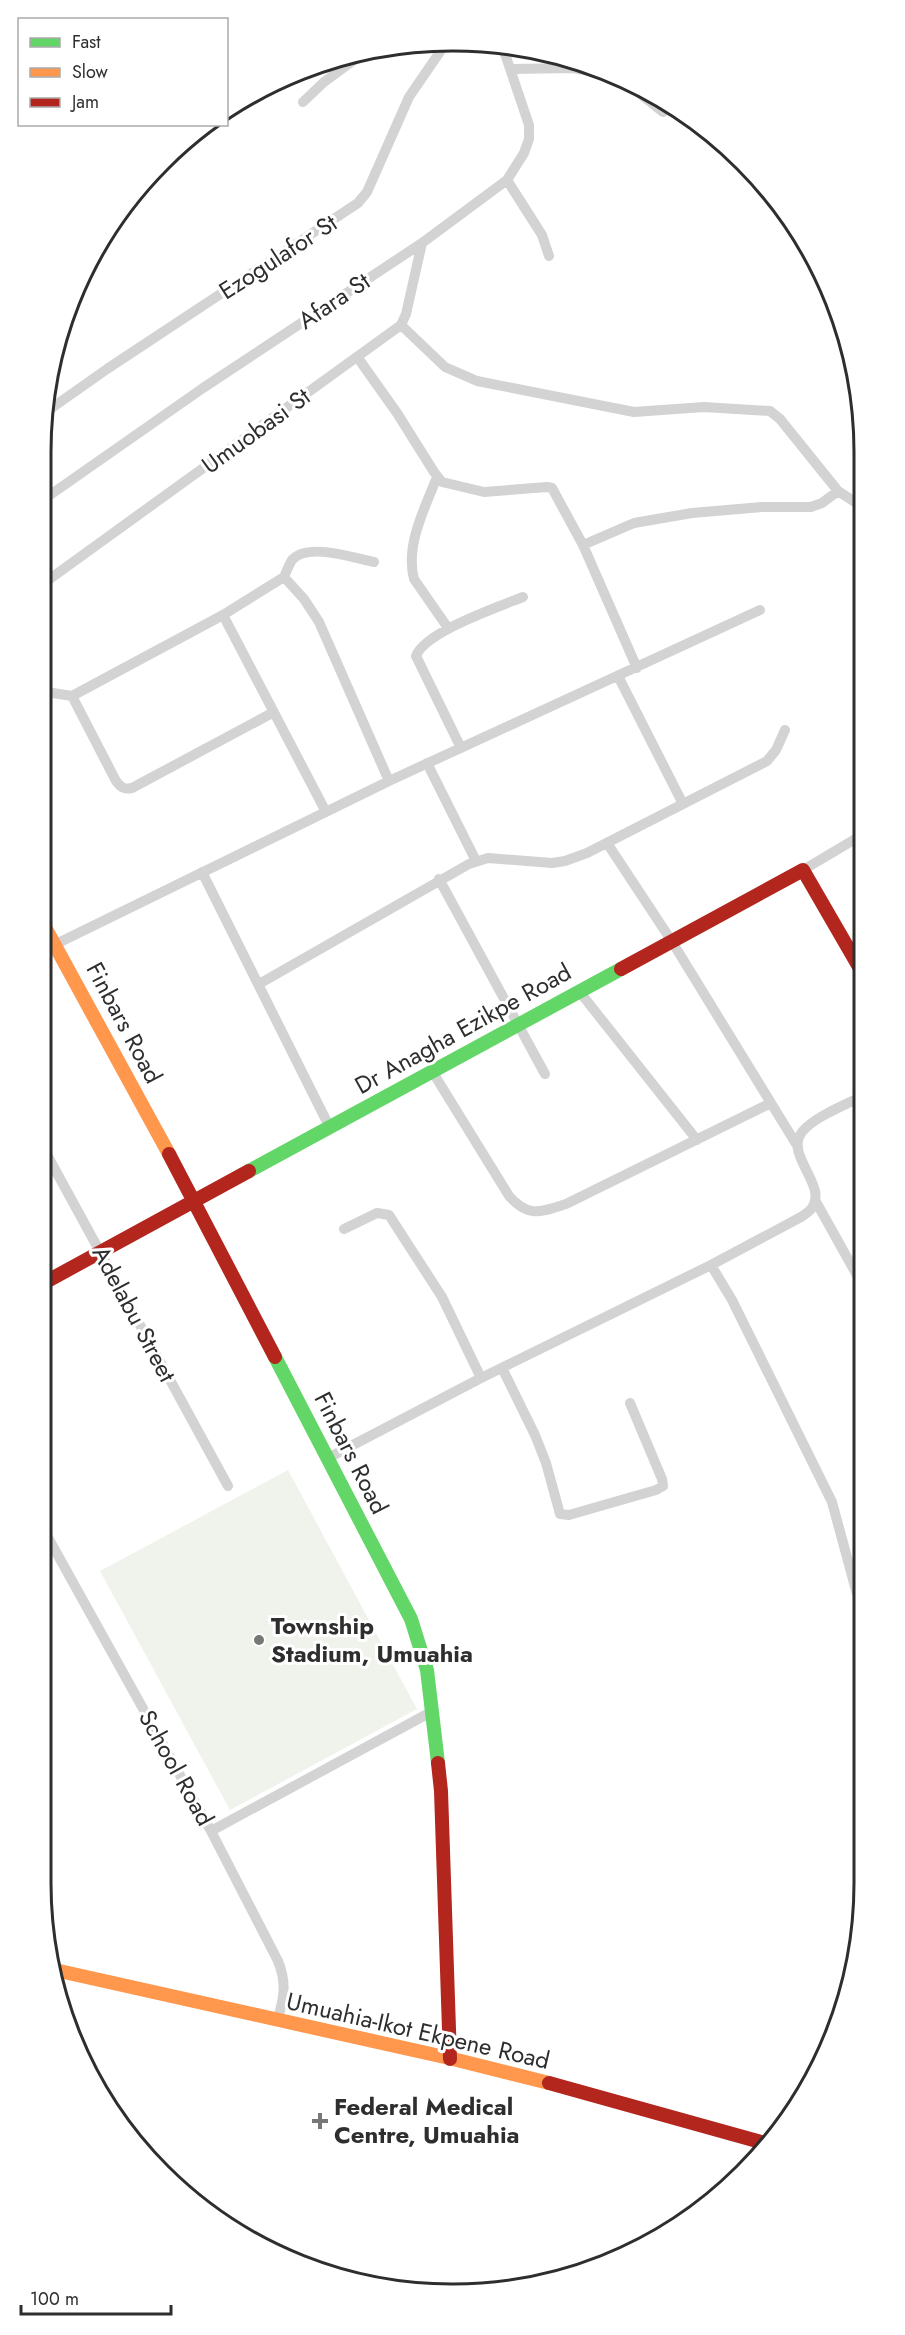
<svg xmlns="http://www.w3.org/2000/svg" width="905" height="2335" font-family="Jost,sans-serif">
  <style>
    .garden { fill: #f0f3ec }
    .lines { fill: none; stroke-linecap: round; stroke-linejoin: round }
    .street { stroke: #d3d3d3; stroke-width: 10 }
    .fast { stroke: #63d668; stroke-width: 14 }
    .slow { stroke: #ff974d; stroke-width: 14 }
    .jam { stroke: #b3261e; stroke-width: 14 }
    .poi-dot { fill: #777; stroke: #fff; stroke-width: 2 }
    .labels { text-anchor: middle; stroke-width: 6; stroke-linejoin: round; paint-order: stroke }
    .street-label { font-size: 24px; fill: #2e2e2e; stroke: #fff }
    .poi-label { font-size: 24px; font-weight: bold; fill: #2e2e2e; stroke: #fff; text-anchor: start }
    .rim { fill: none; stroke: #2e2e2e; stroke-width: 3 }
  </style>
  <rect width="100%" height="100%" fill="#fff"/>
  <path class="garden" d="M288,1470L417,1709L230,1810L100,1571Z"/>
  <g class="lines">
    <path class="street" d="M512,69L572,68L598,72
      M632,87L663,112
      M303,102L324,82L365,52
      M507,180L542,235L549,256
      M401,325L445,367L477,381L634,412L704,407L770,411L780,419L838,491L861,506
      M358,358L397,413L434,472L442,482L484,492L547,487L552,488L583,545L637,668
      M46,412L107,369L358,203L367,192L409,97L446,43
      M437,477C425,508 405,545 414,579L448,628
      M40,502L203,388L422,243L507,180L524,153L529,139V125L502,45
      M583,545L634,523L692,513L762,507H811L822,503L838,491
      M284,577C286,572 289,565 292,560C307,542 354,558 374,562
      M40,586L401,325L406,314L422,243
      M223,615L326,812
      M618,676L683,804
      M40,691L72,696L223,615L284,577L304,599L319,622L389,781
      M72,696L116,781C121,787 123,790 132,788L274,712
      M461,748L416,656C425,632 498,607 523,597
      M427,763L476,861
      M607,843L671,940L798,1147
      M803,870L862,835
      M202,872L330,1128
      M439,879L545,1074
      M56,944L389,781L760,610
      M259,984L469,864L488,858L552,863L565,861L587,853L767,761L776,750L785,730
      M579,991L697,1140
      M432,1071L509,1196C529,1218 540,1212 566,1204L771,1103
      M40,1142L228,1486
      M815,1200L863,1286
      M344,1229L377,1213L389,1215L442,1297L481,1378
      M711,1265L732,1300L832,1502L864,1620
      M502,1368L535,1435L546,1463L560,1514L569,1515L656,1490L663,1486L662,1479L630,1403
      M328,1458L481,1378L711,1265L801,1217C804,1215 809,1212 812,1208C828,1185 784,1155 802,1132C814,1117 845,1105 863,1096
      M40,1523L211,1831L278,1961C287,1983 284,1999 277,2021
      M211,1831L431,1712"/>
    <path class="fast" d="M249,1171L621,969
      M275,1357L411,1619L427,1670L438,1763"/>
    <path class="slow" d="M40,918L169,1154
      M55,1970L449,2058L549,2083"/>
    <path class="jam" d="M621,969L803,870L862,972
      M169,1154L275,1357
      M40,1285L249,1171
      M438,1763L441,1791L450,2059
      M549,2083L768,2144"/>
  </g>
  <g class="poi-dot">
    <circle cx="259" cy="1640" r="6"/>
    <path d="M317 2112h6v6h6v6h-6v6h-6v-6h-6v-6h6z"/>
  </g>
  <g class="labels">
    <g class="street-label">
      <text transform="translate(278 257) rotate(-33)" y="8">Ezogulafor St</text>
      <text transform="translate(334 301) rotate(-34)" y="8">Afara St</text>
      <text transform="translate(256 431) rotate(-36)" y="8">Umuobasi St</text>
      <text transform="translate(124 1023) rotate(62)" y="8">Finbars Road</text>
      <text transform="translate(463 1029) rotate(-29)" y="8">Dr Anagha Ezikpe Road</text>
      <text transform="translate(134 1314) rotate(62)" y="8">Adelabu Street</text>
      <text transform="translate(351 1453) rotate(63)" y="8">Finbars Road</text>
      <text transform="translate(176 1768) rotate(61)" y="8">School Road</text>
      <text transform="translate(418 2031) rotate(13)" y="8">Umuahia-Ikot Ekpene Road</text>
    </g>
    <g class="poi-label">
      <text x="271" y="1634">Township<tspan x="271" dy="28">Stadium, Umuahia</tspan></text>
      <text x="334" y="2115">Federal Medical<tspan x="334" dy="28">Centre, Umuahia</tspan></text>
    </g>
  </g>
  <path d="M0 0H905V2335H0ZM452 51H453A401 401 0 0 1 854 452V1883A401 401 0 0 1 453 2284H452A401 401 0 0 1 51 1883V452A401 401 0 0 1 452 51Z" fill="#fff" fill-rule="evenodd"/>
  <path class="rim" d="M452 51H453A401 401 0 0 1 854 452V1883A401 401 0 0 1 453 2284H452A401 401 0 0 1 51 1883V452A401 401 0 0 1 452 51Z"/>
  <rect x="18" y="18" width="210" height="108" fill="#ffffff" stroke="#ababab" stroke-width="1.5"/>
  <rect x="30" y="38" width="30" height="9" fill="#63d668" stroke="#ababab" stroke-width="1.5"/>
  <text x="72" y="48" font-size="18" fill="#2e2e2e">Fast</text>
  <rect x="30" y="68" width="30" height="9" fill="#ff974d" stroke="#ababab" stroke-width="1.5"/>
  <text x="72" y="78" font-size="18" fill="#2e2e2e">Slow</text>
  <rect x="30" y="98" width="30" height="9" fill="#b3261e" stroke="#ababab" stroke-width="1.5"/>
  <text x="72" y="108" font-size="18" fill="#2e2e2e">Jam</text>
  <path d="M21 2305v9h150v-9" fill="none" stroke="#2e2e2e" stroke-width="3"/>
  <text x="30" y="2305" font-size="18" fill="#2e2e2e" stroke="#ffffff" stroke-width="4.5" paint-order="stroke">100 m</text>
</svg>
